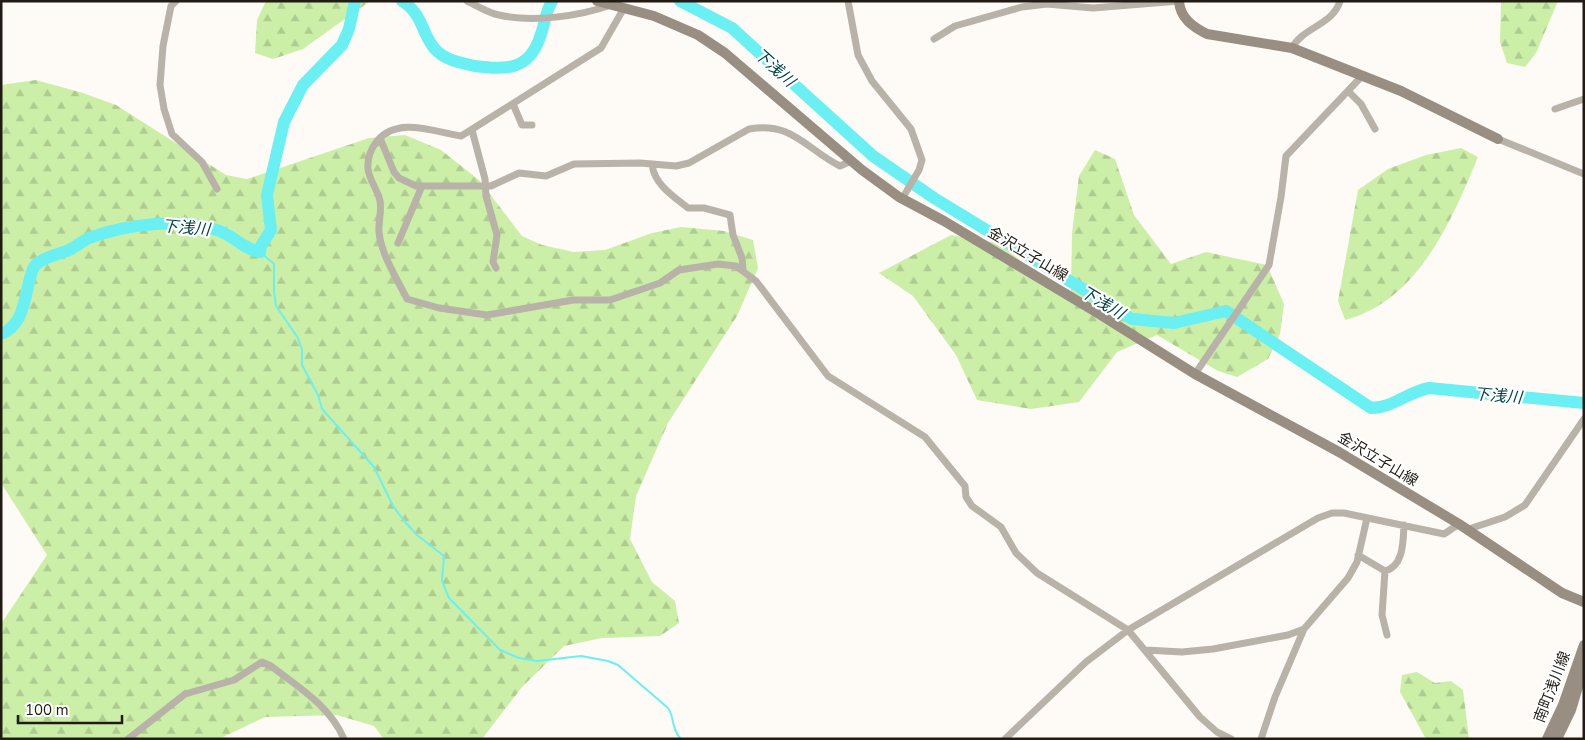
<svg xmlns="http://www.w3.org/2000/svg" width="1585" height="740" font-family="'Nunito Sans','Noto Sans JP',sans-serif">
  <style>
    .forest { fill: url(#forest-firs) }
    .lines { fill: none; stroke-linecap: round; stroke-linejoin: round }
    .stream { stroke: #6aeff2; stroke-width: 2 }
    .river { stroke: #6aeff2; stroke-width: 12 }
    .street { stroke: #b8b2a9; stroke-width: 7 }
    .secondary { stroke: #988e82; stroke-width: 10 }
    .labels { text-anchor: middle; stroke-width: 4.5; stroke-linejoin: round; paint-order: stroke }
    .street-label { font-size: 15px; fill: #211b14; stroke: #fff }
    .water-label { font-size: 16px; font-style: italic; fill: #044546; stroke: #fff }
  </style>
  <defs>
    <pattern id="forest-firs" width="22" height="20" patternUnits="userSpaceOnUse" patternTransform="scale(1.25)"><rect width="22" height="20" fill="#ccefa8"/><path d="M5 1l3.5 6h-7zM16 11l3.5 6h-7z" fill="#afcc90"/></pattern>
  </defs>
  <rect width="100%" height="100%" fill="#fefaf6"/>
  <path class="forest" d="M266,1H370L303,49L273,59L255,53L257,20Z
    M1501,1H1558L1536,53L1525,67L1507,63L1500,42Z
    M36,80L83,93L116,105L226,175L247,179L369,138L405,135L441,150L479,180L522,236L542,245L574,252L605,250L652,233L681,227L724,231L753,240L758,268L737,316L668,423L636,496L630,539L652,582L675,601L679,623L660,636L602,638L564,646L522,687L482,739H384L374,726L337,715L265,717L219,739H1V624L47,555L1,483V85Z
    M1461,148L1478,157C1452,220 1418,301 1345,320L1338,301L1358,190L1388,169L1426,155Z
    M1095,150L1115,159L1134,215L1171,264L1206,252L1267,265L1284,304L1280,334L1268,359L1237,377L1218,371L1157,335L1117,352L1079,402L1031,409L977,400L956,355L913,296L879,273L951,235L999,243L1046,282L1071,293L1072,233L1079,176Z
    M1417,672L1435,683L1451,681L1463,690L1469,739H1426L1400,692L1402,675Z"/>
  <g class="lines">
    <path class="stream" d="M260,252L274,264V292L276,306L298,338L302,350V365L318,395L322,409L374,467L393,506L405,522L417,535L444,556L442,581L449,598L500,650L519,658L537,661L581,656L608,661L618,665L668,708C675,718 671,729 681,739"/>
    <path class="river" d="M402,1C423,14 421,32 434,48C444,60 460,63 475,66C504,70 529,71 540,37C545,24 545,13 552,1
      M680,1L732,28L873,156L934,198L1132,319L1174,323L1226,311L1371,408C1392,408 1408,392 1429,388L1584,403
      M1,334C27,324 24,291 33,269C37,258 60,254 69,250C76,247 82,241 89,238C127,224 178,218 217,230C233,235 243,249 260,252L261,246L271,230L267,195L284,122L303,85L342,45L349,29L355,1"/>
    <path class="street" d="M176,1L171,6L163,46L160,85L164,109L172,134L202,162L217,189
      M467,1C478,6 488,13 499,15C532,23 580,16 611,5
      M848,1L858,55L872,81L911,129L922,160L919,170L902,199
      M624,8L601,48L466,133L461,136C434,132 398,116 377,141C371,148 367,159 368,169C369,180 378,190 380,201C382,212 378,222 379,232C381,254 397,279 407,299L439,308L487,315L573,300H610L660,283L679,270L718,264L736,266L756,281L828,376L925,437L965,486L966,497L972,506L1001,527L1016,553L1037,573L1128,630L1200,717L1217,732L1231,739
      M934,39L955,26L1022,7L1047,4L1093,8L1179,1
      M1292,48C1303,27 1333,25 1340,1
      M1348,91L1361,104L1375,129
      M513,104L522,125H532
      M1555,109L1584,99
      M472,130L485,179L486,196L497,235L493,262L496,268
      M380,138L394,172L399,178L416,186H491L519,173L546,176L574,164L640,163L676,166L689,163L749,129C792,121 806,149 840,166L851,161
      M1498,139L1584,174
      M652,165C655,185 673,196 688,208H704L730,215L733,235L742,258L743,270
      M398,243L422,186
      M1195,374L1269,265L1281,197L1286,156L1363,75
      M1466,530L1505,517L1525,505L1584,419
      M1358,555L1385,571C1404,566 1403,541 1404,525
      M1385,571L1382,615L1387,635
      M1146,650L1182,652L1213,649L1288,635L1304,629L1348,578L1357,562L1367,518
      M128,739L185,694L234,680L262,662L271,666C298,687 330,706 344,739
      M1005,739L1086,662L1128,630L1318,518L1332,513H1344L1444,534L1459,524
      M1261,739L1275,697L1304,629"/>
    <path class="secondary" d="M597,1L654,16L698,35L725,53L862,170L899,197L944,221L1096,312L1195,374L1339,452L1459,524L1562,593L1584,602
      M1179,1C1180,18 1193,27 1207,34L1292,48L1401,91L1498,139
      M1547,739L1563,705L1584,645
      M1557,739L1571,710L1584,667"/>
  </g>
  <g class="labels">
    <g class="street-label">
      <text transform="translate(1028 254) rotate(31)" y="5">金沢立子山線</text>
      <text transform="translate(1378 459) rotate(31)" y="5">金沢立子山線</text>
      <text transform="translate(1552 687) rotate(-69)" y="5">南町浅川線</text>
    </g>
    <g class="water-label">
      <text transform="translate(775 67) rotate(42)" y="6">下浅川</text>
      <text transform="translate(186 227) rotate(5)" y="6">下浅川</text>
      <text transform="translate(1103 302) rotate(31)" y="6">下浅川</text>
      <text transform="translate(1498 395) rotate(5)" y="6">下浅川</text>
    </g>
  </g>
  <rect width="1585" height="740" fill="none" stroke="#211b14" stroke-width="5"/>
  <path d="M18 715v8h104v-8" fill="none" stroke="#211b14" stroke-width="2.5"/>
  <text x="25" y="715" font-size="15" fill="#211b14" stroke="#ffffff" stroke-width="4" paint-order="stroke">100 m</text>
</svg>
